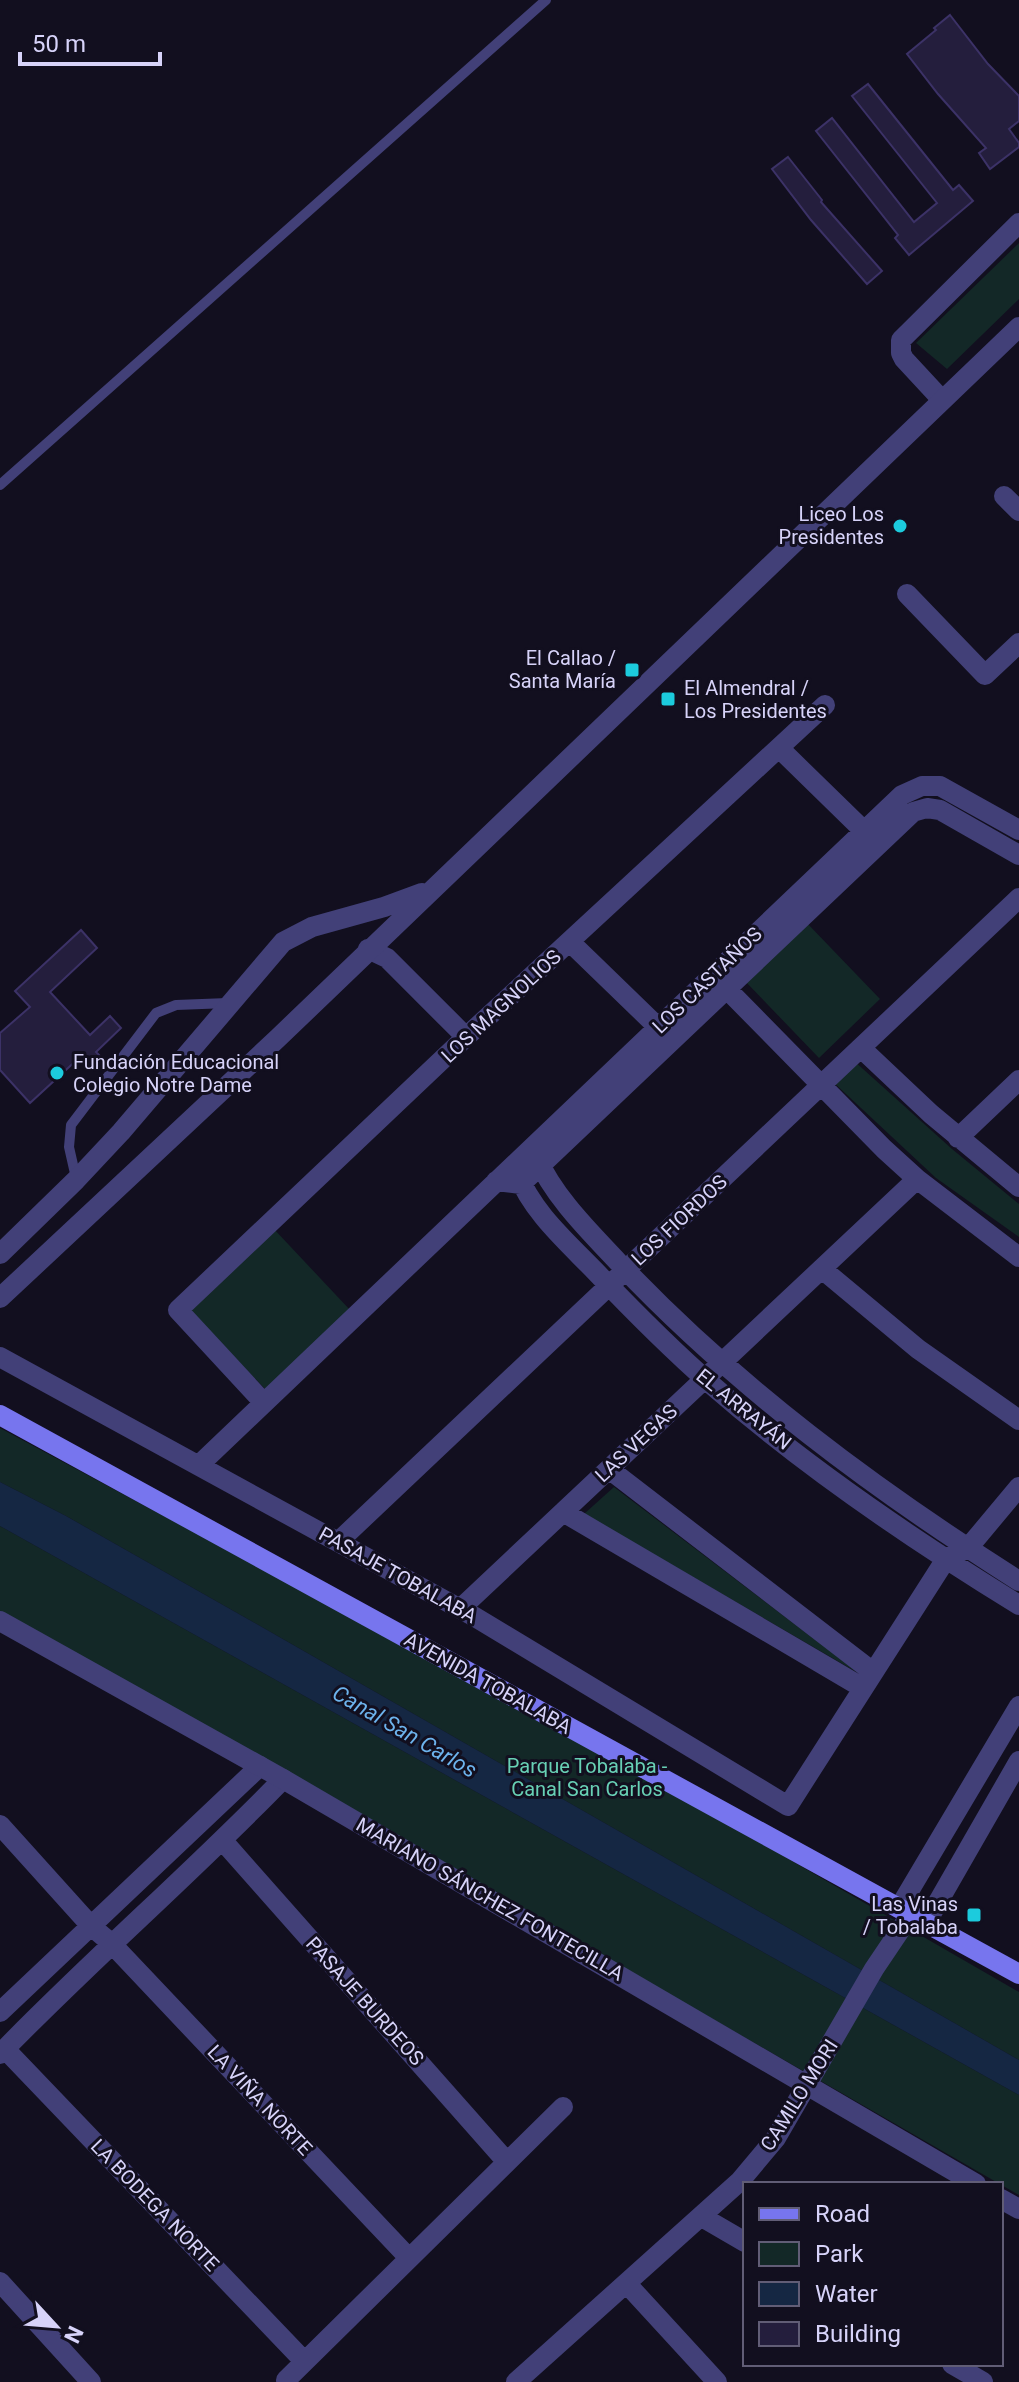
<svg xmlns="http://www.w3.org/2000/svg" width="1019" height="2382" font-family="Roboto,sans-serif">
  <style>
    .green { fill: #132827 }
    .water { fill: #152743 }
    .building { fill: #241e3d; stroke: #3c3267; stroke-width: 2 }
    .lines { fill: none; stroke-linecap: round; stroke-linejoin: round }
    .service { stroke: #424078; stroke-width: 10 }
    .minor { stroke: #424078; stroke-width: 20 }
    .tertiary { stroke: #424078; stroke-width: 20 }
    .secondary { stroke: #7775ee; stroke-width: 20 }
    .poi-dot { fill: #1ccbdd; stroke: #120f1f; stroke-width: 3 }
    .labels { text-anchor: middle; stroke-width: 6; stroke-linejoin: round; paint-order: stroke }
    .poi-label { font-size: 20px; fill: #d7d3f9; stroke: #120f1f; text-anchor: end }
    .street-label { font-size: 20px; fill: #d7d3f9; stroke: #120f1f }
    .park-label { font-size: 20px; fill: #68d0b5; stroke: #120f1f }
    .water-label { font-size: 22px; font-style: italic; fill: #6db3ed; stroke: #120f1f }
  </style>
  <rect width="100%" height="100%" fill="#120f1f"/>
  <path class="green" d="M1019,243V299L947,369L916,343Z
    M805,921L880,999L819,1058L744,980Z
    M853,1060L952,1149L1019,1204V1237L936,1178L831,1080Z
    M273,1228L351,1311L267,1391L189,1309Z
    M0,1428L158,1513L421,1647L1019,1992V2060L253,1622L66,1516L0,1482Z
    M614,1487L860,1674L584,1514Z
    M0,1526L1019,2095V2195L267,1763L0,1615Z"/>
  <path class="water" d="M0,1482L66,1516L253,1622L1019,2060V2095L0,1526Z"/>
  <path class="building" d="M950,15L988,64L1019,96V121L1009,129L1019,143V147L990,169L979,153L986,148L938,94L907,54L936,30L934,28Z
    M868,84L953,190L959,185L973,201L909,255L895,238L898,235L816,131L832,118L914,222L937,203L852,96Z
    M788,157L822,200L821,202L882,271L867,284L811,220L772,169Z
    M81,930L97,948L50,992L90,1035L110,1016L121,1028L96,1052L102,1058L91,1069L80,1057L30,1103L0,1070V1033L30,1007L15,991Z"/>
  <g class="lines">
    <path class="service" d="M0,485L546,0
      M76,1178L69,1147L71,1125L156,1013L176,1005L228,1003"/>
    <path class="minor" d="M942,400L904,359L901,353V340L1019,223
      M1004,496L1019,511
      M907,594L985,675L1019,643
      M779,748L863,830
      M570,942L665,1034
      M368,949L387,958L466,1037
      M718,980L884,1149L917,1179L1019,1257
      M861,1048L931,1114L1019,1187
      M958,1138L1019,1080
      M536,1156C554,1197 588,1230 618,1262C736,1387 874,1489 1019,1581
      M517,1172C531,1211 567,1242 595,1271C633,1311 672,1350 713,1386C807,1468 913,1540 1019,1605
      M496,1181L521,1184L913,812L927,808L940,810L1019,855
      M822,1269L918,1349L1019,1420
      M0,1357L475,1617L788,1806L946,1559L968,1548L1019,1487
      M264,1403L178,1310L466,1037L825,705
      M199,1465L902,795L922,786H940L1019,830
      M609,1469L873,1672
      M563,1512L863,1688
      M339,1541L1019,898
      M460,1609L917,1179
      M0,1825L91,1926L111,1943L409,2258
      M223,1841L507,2162
      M899,1908L1019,1706
      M926,1923L1019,1761
      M0,2012L260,1766
      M5,2049L304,2361
      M0,2054C92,1959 192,1873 283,1779
      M702,2217L745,2242
      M0,2282L91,2382
      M627,2284L717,2382
      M952,2364L983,2382
      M286,2380L563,2107
      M516,2382L740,2181L776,2138L874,1969L911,1914"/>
    <path class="tertiary" d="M0,1254L76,1180L121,1132L283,942L312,927L384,907L422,893
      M0,1298L278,1038L1019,327
      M0,1621L283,1779L976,2184
      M1001,2199L1019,2209"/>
    <path class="secondary" d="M0,1415L1019,1974"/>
  </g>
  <g class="poi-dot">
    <circle cx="900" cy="526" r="8"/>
    <rect x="624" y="662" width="16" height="16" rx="4"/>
    <rect x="660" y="691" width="16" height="16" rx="4"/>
    <circle cx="57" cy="1073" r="8"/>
    <rect x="966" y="1907" width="16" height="16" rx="4"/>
  </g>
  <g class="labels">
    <g class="poi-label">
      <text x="884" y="521">Liceo Los<tspan x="884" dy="23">Presidentes</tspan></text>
      <text x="616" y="665">El Callao /<tspan x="616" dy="23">Santa María</tspan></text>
      <text x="684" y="695" text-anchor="start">El Almendral /<tspan x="684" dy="23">Los Presidentes</tspan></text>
      <text x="73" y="1069" text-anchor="start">Fundación Educacional<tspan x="73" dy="23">Colegio Notre Dame</tspan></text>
      <text x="958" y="1911">Las Vinas<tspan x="958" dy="23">/ Tobalaba</tspan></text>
    </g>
    <g class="street-label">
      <text transform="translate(707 980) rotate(-44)" y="7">LOS CASTAÑOS</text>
      <text transform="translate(501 1006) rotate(-43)" y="7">LOS MAGNOLIOS</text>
      <text transform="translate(679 1220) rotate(-43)" y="7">LOS FIORDOS</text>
      <text transform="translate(744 1409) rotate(39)" y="7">EL ARRAYÁN</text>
      <text transform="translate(636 1443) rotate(-43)" y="7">LAS VEGAS</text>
      <text transform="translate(398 1575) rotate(29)" y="7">PASAJE TOBALABA</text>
      <text transform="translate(488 1683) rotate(29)" y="7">AVENIDA TOBALABA</text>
      <text transform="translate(490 1899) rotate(30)" y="7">MARIANO SÁNCHEZ FONTECILLA</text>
      <text transform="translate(365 2001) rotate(48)" y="7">PASAJE BURDEOS</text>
      <text transform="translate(799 2095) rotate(-58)" y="7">CAMILO MORI</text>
      <text transform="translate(260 2100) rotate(47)" y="7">LA VIÑA NORTE</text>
      <text transform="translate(155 2205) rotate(46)" y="7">LA BODEGA NORTE</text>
    </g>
    <g class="park-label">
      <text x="587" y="1773">Parque Tobalaba -<tspan x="587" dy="23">Canal San Carlos</tspan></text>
    </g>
    <g class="water-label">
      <text transform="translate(405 1731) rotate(30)" y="8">Canal San Carlos</text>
    </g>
  </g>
  <rect x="743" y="2182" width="260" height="184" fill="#120f1f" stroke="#615d76" stroke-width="2"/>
  <rect x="759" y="2208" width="40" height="12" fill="#7775ee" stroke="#615d76" stroke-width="2"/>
  <text x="815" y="2222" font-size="24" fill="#d7d3f9">Road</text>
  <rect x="759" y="2242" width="40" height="24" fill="#132827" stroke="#615d76" stroke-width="2"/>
  <text x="815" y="2262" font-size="24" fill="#d7d3f9">Park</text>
  <rect x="759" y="2282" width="40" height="24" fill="#152743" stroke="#615d76" stroke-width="2"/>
  <text x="815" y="2302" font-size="24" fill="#d7d3f9">Water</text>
  <rect x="759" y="2322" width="40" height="24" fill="#241e3d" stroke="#615d76" stroke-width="2"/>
  <text x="815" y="2342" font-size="24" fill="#d7d3f9">Building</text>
  <g transform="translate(56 2326) rotate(116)" stroke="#120f1f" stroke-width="6" paint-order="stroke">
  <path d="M0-6L14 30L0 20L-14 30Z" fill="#d7d3f9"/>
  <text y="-12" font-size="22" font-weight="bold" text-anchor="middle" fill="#d7d3f9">N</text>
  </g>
  <path d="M20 52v12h140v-12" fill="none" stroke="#d7d3f9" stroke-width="4"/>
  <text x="32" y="52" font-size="24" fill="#d7d3f9" stroke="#120f1f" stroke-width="6" paint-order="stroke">50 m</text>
</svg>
